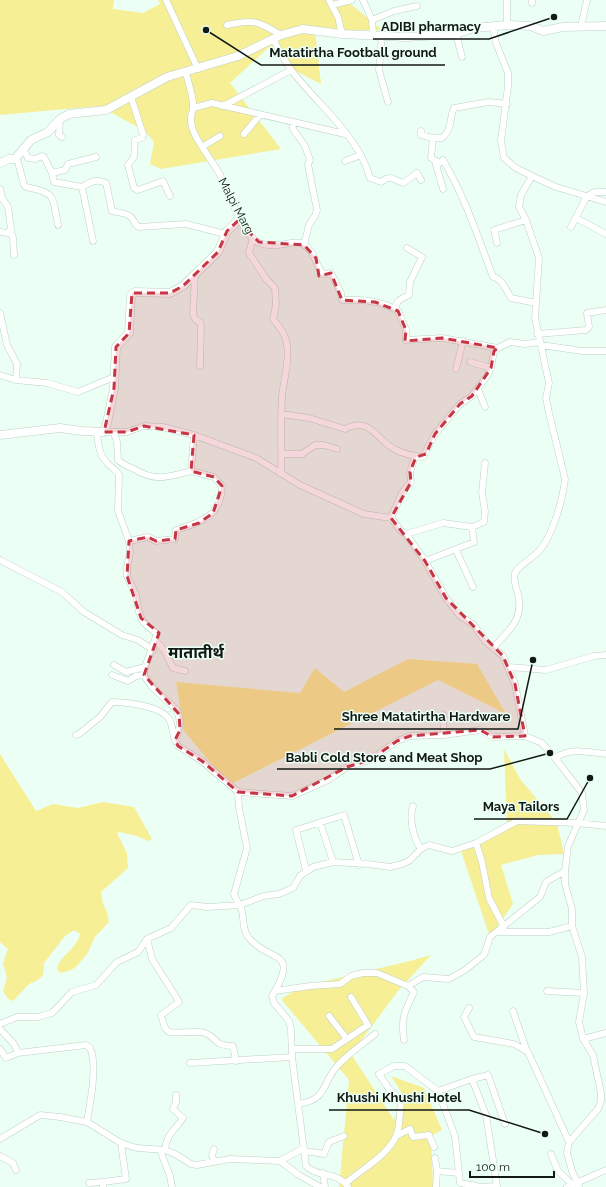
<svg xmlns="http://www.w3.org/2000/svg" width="606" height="1187" font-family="Raleway,'Noto Sans Devanagari',sans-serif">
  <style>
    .green { fill: #f6ef95 }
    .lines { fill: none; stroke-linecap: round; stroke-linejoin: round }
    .street-casing { stroke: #bdd0c5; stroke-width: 7 }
    .secondary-casing { stroke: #bdd0c5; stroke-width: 9 }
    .street { stroke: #fff; stroke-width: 6 }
    .secondary { stroke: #fff; stroke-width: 8 }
    .marked { fill: #c63644; fill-opacity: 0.2; stroke: #c63644; stroke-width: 3; stroke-dasharray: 8 5; stroke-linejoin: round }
    .labels { text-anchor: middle; stroke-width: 3; stroke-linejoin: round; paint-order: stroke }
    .street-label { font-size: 12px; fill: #121915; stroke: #ecfff4 }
    .district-label { font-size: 16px; font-weight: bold; fill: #121915; stroke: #ecfff4 }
    .leader { fill: none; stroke: #121915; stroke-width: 1.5 }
    .callout-dot { fill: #121915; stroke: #ecfff4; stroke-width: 1.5 }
    .callout-label { font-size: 13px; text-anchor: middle; font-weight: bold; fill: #121915; stroke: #ecfff4; stroke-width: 3; stroke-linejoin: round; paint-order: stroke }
  </style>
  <rect width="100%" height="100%" fill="#ecfff4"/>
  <path class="green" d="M0,0H114L113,9L143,13L160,4L158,0H346L382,30H315L321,84L292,69L268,48L230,83L281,149L161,169L150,164L154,142L145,131L99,106L0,115Z
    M408,659L477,664L506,714L438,680L229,785L184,731L176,682L300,693L315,668L344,692Z
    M504,749L520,779L557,823L564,854L538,855L501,865L513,904L490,937L460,848L507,827Z
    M0,754L36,811L53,804L78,808L103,802L134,807L152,839L148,841L137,836L119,832L117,833L127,853L128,868L101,892L103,904L107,912L109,922L95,937L87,954L76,967L69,971L60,973L57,969C60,955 77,949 80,934L74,930L65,936L44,963L43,975L38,980L29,984L13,1001L8,999L3,991L7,978L3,963L8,949L0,942Z
    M431,955L398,991L351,1054L394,1120L403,1095L391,1076L424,1088L442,1130L431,1136L433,1187H339L349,1080L281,999L301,987L410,961Z"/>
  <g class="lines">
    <defs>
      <path id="street" d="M166,0L198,69
        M329,0L338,17L342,34
        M363,0L372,20L373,34
        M507,0V25
        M532,0V3
        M332,5L352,0
        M372,20L394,11L417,6
        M227,25C253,19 258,21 281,35
        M581,26L587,0
        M456,34L462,57
        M382,35L379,70L388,102
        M273,39C279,50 285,62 292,71C318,105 359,136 370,178L381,182C391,174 393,180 403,183L417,173L421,180
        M186,72C188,84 194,96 193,108C193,112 190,116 191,120C191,132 200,143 206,153C212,162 218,170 222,179C230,195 241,228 253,239C269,253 295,238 303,244C316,252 315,265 323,274L331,273L341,293L342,300C360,299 383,301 398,311L406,330V340L442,338L498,348L510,342L525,344L539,342
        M131,97L143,134L142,138L135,140L134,157L128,165L134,188L138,190L163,181L170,196
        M507,104L489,102L454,108C449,118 453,129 442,138H433L431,158L440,163L443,160C465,197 478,237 493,277C502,278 506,290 511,298L536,303
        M223,106L291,70
        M193,108L212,103L345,134
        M60,119L59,135L62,137
        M292,122L293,129L305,146L310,160L308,164L310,175L317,210L315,216L309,225L304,245
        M421,131V135L433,138
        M244,134L260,115
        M202,147L220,136
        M23,148L28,158L35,159L42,156L44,157L52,173L65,170L68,164L96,157
        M15,159L18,162L24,185L26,187C57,193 52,196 58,225
        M345,161L361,155
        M435,161L443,189
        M52,173L54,182L82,187L93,241
        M532,176L556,187L606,202
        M82,187C90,182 97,178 106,183L112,211C118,213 125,212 131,217C135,221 134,225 139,227L186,224L225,234
        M0,189L2,198L8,207L11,229L8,233L0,232
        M576,218L606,234
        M571,227L587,196L595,192H606
        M11,232L13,238L14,255
        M253,238L249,253L267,280L275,288L276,305L273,319C279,327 286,334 287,345C290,363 283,380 282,397C280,422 282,448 281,474
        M497,243L494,230L526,220
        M195,274L193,315L196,320L200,322L201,326L200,366
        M395,309C397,299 401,299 409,295L410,282L422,257L407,248
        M0,313L7,345L17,364L16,380
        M537,334L586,330L589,327L587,313L606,310
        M541,345L582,351H606
        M470,362L491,368
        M456,369L463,341
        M0,375L16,380L47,383L78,392L114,377
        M478,389L485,407
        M282,414L309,418L345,429C372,416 376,441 396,450C404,454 414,456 423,457L435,434L460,404L472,396L487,376L491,368L494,351L498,348
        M97,432C98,444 99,455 108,464C113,469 116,469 119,475L118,511L129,541L130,552L127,568V576L136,595L139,612L143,622L157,634L145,667L144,675L151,686L176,709C182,720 180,729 175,740L178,746L202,761L238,792L239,808L247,848L234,894C236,900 239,903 241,908C245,918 241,929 249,938C269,963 301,948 272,996L274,1003L289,1021L291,1029L292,1057L306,1166C318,1178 338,1171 348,1187
        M104,432H127L144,426L163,427L194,435L256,458L300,485L364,514L391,518L401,531L406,534L425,561L446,598L459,615L474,625L485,641L503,656L515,684L525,736
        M114,433L117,442L118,460C123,465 127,466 134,469C155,482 168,477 191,471
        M283,454H302L315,445H324L337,449
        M391,518L402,493L411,482L410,472L415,457
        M406,534L443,523L472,527L484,522L485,511L482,493L485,463
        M129,541L148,537L156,541L175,539L176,530C201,522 221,517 222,486L214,477L191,471L194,435
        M456,550L473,587
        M0,560L62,592L84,612L122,635L138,640L153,650
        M425,561L474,542L472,527
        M156,641L164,650L173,668L185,671
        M493,648C509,630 524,620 518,594C516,587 513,580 515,573C518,566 534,557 540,550C553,535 563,498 565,479L549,413L546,398L549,383L535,318L539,258L526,220L519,207L521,195L532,176L516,168L504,158L501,141L508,86V73L496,43L493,26
        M114,665L126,672L145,667
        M509,667L546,670L594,656L606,655
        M112,675L128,681L136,676L144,675
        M443,715L444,735
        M76,735L79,734L100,717L112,702C126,702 161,706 169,719C173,725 172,733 175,740
        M555,758C571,747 588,752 606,754
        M238,792L292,796L328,780L347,767L370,760L397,741L410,736L444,735L480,730L493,737L525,736L542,743L555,758L582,793L584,810L568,846L565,871V884L572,909V926L582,957L584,993L579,1022L583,1039L593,1055L601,1093V1101L598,1109L569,1142L567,1153L572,1171L579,1187
        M413,806C409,818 413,838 421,849
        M320,822L333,862
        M476,843L482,862L489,898L504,927
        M306,870L296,830L344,815L359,865
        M497,932H549L572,926
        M147,939L152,959L178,1000L179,1002L161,1015L165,1028L169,1032C178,1034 197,1030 205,1033C218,1038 212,1045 233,1046L236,1061
        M408,986L423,977L449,979L465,970L484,955L490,937L540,897L546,882L565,871
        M275,991L310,986L340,984L351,976L363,973H377L408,986L414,992C404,1012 401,1018 404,1040
        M547,991L584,993
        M469,1008L464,1017L474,1037L514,1044L528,1052L569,1142
        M513,1011L526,1049
        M329,1016L347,1039
        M0,1024L17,1017H38L52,1013L72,992L96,985L117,962L138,952L147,939L171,928L191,905L208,907L240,905L264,896L279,894L293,888L300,876L313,867L333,862L368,864L390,867L402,864L409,861L422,848L429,845L452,851L476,843L517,821L577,823L606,826
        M0,1029L14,1044L18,1053
        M583,1039L606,1033
        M0,1049L6,1058L18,1053L86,1045L90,1048C98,1064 90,1104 87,1122
        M293,1049H332L368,1025L351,997
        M190,1063L292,1057
        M472,1079L488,1075L505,1124
        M438,1091L472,1079L486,1115L497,1186L476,1187
        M298,1104C329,1100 321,1082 339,1064C349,1053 363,1044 375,1034
        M396,1136L410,1129L413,1137L429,1135L434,1147
        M0,1139L40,1115L60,1117L87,1122L121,1143L137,1148L165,1150L175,1154L191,1164L197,1165L230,1159L280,1161L299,1175L320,1187
        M214,1149L212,1155L214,1162
        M160,1150L170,1176L172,1187
        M165,1150C167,1132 174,1132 183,1118L173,1109L176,1102V1095
        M305,1151L324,1154L329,1142L344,1136
        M551,1154L558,1171L572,1184
        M0,1156L13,1163L16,1170
        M435,1158L437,1171L459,1173
        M280,1161L304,1148
        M323,1173L325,1187
        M89,1183L103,1182
        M346,1183C363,1168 388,1156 397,1134C400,1124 400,1110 401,1100L389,1089L379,1074L394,1066H405L438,1091L455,1136L460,1183L477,1186
        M103,1187V1182L126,1179L121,1143
        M436,1187L437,1171
        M567,1187L606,1170"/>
      <path id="secondary" d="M0,163L9,159H15L31,140L48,132L60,119L69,114L106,110L167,77L238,56L281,35L303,29L342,34L406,37L456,34L474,28L507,25L531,26L543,31L563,27L606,26
        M0,435L60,428L82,431L104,432L107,423L114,388L116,347L129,333L131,295L135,292L170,293L183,286L218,252L227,231L241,218"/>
    </defs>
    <use href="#street" class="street-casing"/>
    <use href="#secondary" class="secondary-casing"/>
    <use href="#street" class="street"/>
    <use href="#secondary" class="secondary"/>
  </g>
  <path class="marked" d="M241,218L247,230L259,242L304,245L316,258L319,276L331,273L342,300L375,302L398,311L406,330L405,341L442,338L498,348L494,351L491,368L472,396L460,404L435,434L426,454L416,457L410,472L411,482L391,518L425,561L446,598L503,656L515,684L525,736L493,737L480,730L410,736L397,741L370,760L347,767L292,796L238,792L202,761L178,746L175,740L180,730L179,714L144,675L159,633L141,618L127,576L129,541L148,537L156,541L175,539L176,530L199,523L213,513L222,486L214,477L191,471L194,435L144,426L127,432H104L114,388L116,347L129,333L132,293H170L183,286L218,252L227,231Z"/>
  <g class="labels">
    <g class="street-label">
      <text transform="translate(236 206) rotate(62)" y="4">Malpi Marg</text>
    </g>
    <g class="district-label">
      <text x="196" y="658">मातातीर्थ</text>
    </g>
  </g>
  <path class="leader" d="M554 17L489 39H373M206 30L261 65H445M533 660L518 729H334M550 753L490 769H277M590 778L567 819H474M545 1134L469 1110H329"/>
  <g class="callout-dot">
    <circle cx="554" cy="17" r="4"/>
    <circle cx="206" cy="30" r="4"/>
    <circle cx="533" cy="660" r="4"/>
    <circle cx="550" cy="753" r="4"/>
    <circle cx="590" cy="778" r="4"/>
    <circle cx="545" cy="1134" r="4"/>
  </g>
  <g class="callout-label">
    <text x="431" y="31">ADIBI pharmacy</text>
    <text x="353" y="57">Matatirtha Football ground</text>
    <text x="426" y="721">Shree Matatirtha Hardware</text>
    <text x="384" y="762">Babli Cold Store and Meat Shop</text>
    <text x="521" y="811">Maya Tailors</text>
    <text x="399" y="1102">Khushi Khushi Hotel</text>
  </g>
  <path d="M470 1171v6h84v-6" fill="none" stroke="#121915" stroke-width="2"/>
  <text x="476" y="1171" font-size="12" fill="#121915" stroke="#ecfff4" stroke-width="3" paint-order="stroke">100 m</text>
</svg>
